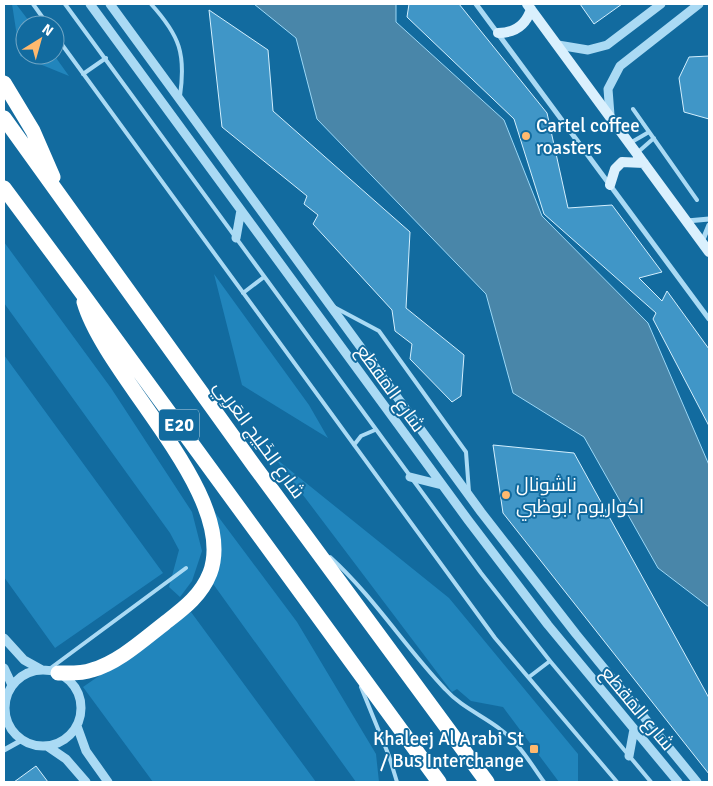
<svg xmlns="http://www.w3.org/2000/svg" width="713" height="786" font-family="Signika,Cairo,sans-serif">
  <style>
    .green { fill: #2185bc }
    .water { fill: #4986a9; stroke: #9cd8f7 }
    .building { fill: #4096c7; stroke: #d3effe }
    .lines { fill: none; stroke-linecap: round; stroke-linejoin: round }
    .service { stroke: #aadaf4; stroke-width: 4 }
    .minor { stroke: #aadaf4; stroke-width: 5 }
    .tertiary { stroke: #aadaf4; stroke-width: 9 }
    .secondary { stroke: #daf0fd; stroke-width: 10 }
    .motorway { stroke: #fff; stroke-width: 15 }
    .poi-dot { fill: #ffb96e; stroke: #126b9f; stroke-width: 2 }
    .labels { text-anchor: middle; stroke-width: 4; stroke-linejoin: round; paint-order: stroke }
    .shield { fill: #126b9f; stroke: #b8d3e2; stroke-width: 1 }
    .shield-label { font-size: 18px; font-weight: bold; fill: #fff }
    .poi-label { font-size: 19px; fill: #fff; stroke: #126b9f; text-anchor: start }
    .street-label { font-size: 19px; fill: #fff; stroke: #126b9f }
  </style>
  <rect width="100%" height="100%" fill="#126b9f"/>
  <path class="green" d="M12,4H16L32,25H25V55H54L69,76L20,56Z
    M4,242L111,388L192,512L202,551L192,581L180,597L169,587L179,550L170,533L4,303Z
    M214,274L309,405L328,438L242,385Z
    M4,355L163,573L55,648L4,577Z
    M275,458L449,598L578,754V782H559L503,707L471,701L457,689L452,692Z
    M208,503L297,622L376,754L379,782H356L211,581Z
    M191,612L316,782H153L83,687Z"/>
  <path class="water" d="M254,4H396V22L504,120L542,216L648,323L709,465V607L658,568L584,437L513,393L486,294L317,119L296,38Z"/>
  <path class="building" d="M409,4H459L547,113L568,208L612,205L662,272L639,278L662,301L667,291L709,349V426L653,319L656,313L544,214L514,119L407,17Z
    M580,4H622L594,24Z
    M209,10L268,50L273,111L410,232L406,308L464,355L461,396L452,402L410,359L412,344L395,331L392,310L313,224L318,215L304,204L307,196L222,127Z
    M709,56V119L684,112L679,78L689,57Z
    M493,445L574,453L709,698V774L503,513Z
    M36,766L48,782H14Z"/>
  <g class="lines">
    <path class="service" d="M33,4L48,25
      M65,4L481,573L550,661L651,782
      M151,4C180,36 186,54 180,96
      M55,35L495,638L617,782
      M83,74L106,58
      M633,109L697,200
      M630,143L649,132
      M637,153L654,138
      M243,293L264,277
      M334,307L379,331L466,452L469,492
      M354,445L361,436L375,430
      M330,557C374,597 405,647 445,689C461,707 482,715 500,729C519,743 531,764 544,782
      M48,670L186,568
      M529,677L550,661
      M361,687L389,756L397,782"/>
    <path class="minor" d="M476,4L709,319
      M687,221L709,219
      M702,242L709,225
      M4,714L5,710
      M4,750L22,740"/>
    <path class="tertiary" d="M90,4L468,520L548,625L678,782
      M110,4L481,512L576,634L697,782
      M558,45L588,50L607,45L661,4
      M610,115L608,89L620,66L699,4
      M236,238L241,210
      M410,477L442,485
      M4,638L24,660L42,670
      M4,668L12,685
      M5 708a38 38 0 1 1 76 0a38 38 0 1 1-76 0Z
      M77,726L86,751L108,782
      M47,746L66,759L86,782
      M629,756L634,729"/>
    <path class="secondary" d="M527,4L709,252
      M498,33C515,33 526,25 531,9
      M610,185L615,169L622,162L644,163"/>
    <path class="motorway" d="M4,83L33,131L53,177
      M4,118L255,467L487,782
      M4,188L79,289L439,782
      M58,673C69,673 81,674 92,670C118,663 143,640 165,623C183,609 201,596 210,573C239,495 106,378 84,302"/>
  </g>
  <g class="poi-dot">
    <circle cx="526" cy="136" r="5"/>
    <circle cx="506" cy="495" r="5"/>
    <rect x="529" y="744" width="10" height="10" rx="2.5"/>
  </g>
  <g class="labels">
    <rect class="shield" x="159" y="409.5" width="40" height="31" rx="4"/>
    <g class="shield-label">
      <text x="179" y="431">E20</text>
    </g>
    <g class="poi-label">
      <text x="536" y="132">Cartel coffee<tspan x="536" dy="22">roasters</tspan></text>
      <text x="516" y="491">ناشونال<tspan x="516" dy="22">اكواريوم ابوظبي</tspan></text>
      <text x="524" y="745" text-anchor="end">Khaleej Al Arabi St<tspan x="524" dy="22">/ Bus Interchange</tspan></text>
    </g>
    <g class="street-label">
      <text transform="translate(391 388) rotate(54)" y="7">شارع المَقطَع</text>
      <text transform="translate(260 439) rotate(54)" y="7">شارع الخَلِيج العَربِي</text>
      <text transform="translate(638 708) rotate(50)" y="7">شارع المَقطَع</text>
    </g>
  </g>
  <rect width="713" height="786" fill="none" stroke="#ffffff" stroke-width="10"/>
  <g transform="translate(40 40) rotate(37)"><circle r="24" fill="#126b9f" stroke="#71a6c5"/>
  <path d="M0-4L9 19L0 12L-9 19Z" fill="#ffb96e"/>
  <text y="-8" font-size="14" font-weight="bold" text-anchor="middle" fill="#ffffff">N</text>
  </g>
</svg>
